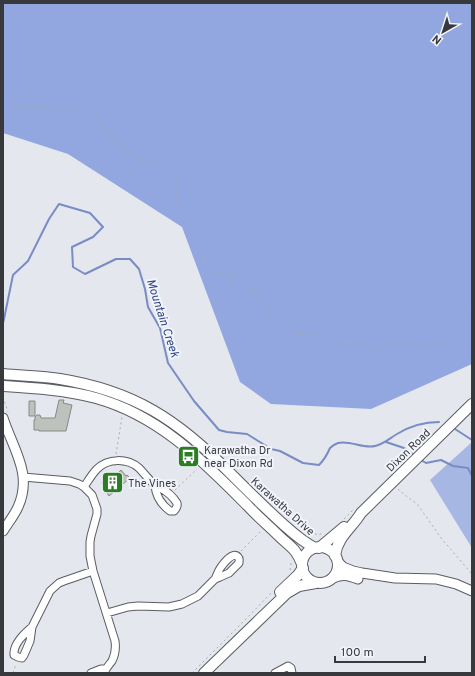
<svg xmlns="http://www.w3.org/2000/svg" width="475" height="676" font-family="Overpass,sans-serif">
  <style>
    .green { fill: #a7b7e3 }
    .forest { fill: #92a7df }
    .lines { fill: none; stroke-linecap: round; stroke-linejoin: round }
    .stream { stroke: #798cc3; stroke-width: 2 }
    .building { fill: #bdc2bc; stroke: #868a85 }
    .minor-casing { stroke: #5b5d63; stroke-width: 9 }
    .tertiary-casing { stroke: #5b5d63; stroke-width: 11 }
    .secondary-casing { stroke: #5b5d63; stroke-width: 12 }
    .path { stroke: #aaacb2; stroke-width: 1; stroke-dasharray: 2 3; stroke-linecap: butt }
    .minor { stroke: #fff; stroke-width: 7 }
    .tertiary { stroke: #fff; stroke-width: 9 }
    .secondary { stroke: #fff; stroke-width: 10 }
    .labels { text-anchor: middle; stroke-width: 4; stroke-linejoin: round; paint-order: stroke }
    .poi-label { font-size: 11px; fill: #38393c; stroke: #f1f4fb; text-anchor: start }
    .street-label { font-size: 11px; fill: #38393c; stroke: #f1f4fb }
    .water-label { font-size: 12px; font-style: italic; fill: #314588; stroke: #f1f4fb }
  </style>
  <rect width="100%" height="100%" fill="#e4e7ee"/>
  <path class="green" d="M472,442V548L430,480Z"/>
  <path class="forest" d="M3,3H472V364L371,409L271,404L240,382L182,227L68,154L3,133Z"/>
  <g class="lines">
    <path class="stream" d="M3,323L4,319L13,275L28,261L49,219L59,204L90,213L103,227L93,237L72,247L73,267L85,274L116,259H130L139,269L145,289L148,307L160,328L168,363L194,401L219,430L227,432L247,434L271,449L280,451L303,463L319,465C324,460 327,455 330,448C332,446 335,444 338,443C350,440 363,449 375,446C384,444 390,438 397,434C410,426 424,422 439,422
      M455,429L472,440
      M386,442L404,448L414,455
      M421,460L426,463L441,460L453,466L468,468L472,476"/>
  </g>
  <path class="building" d="M59,400H64L63,403L72,405L66,431H39V430H34V420H35V417L37,415H40L41,418H55Z
    M29,401H35V416H29Z
    M121,470L126,476L127,475L130,478L109,496L107,493L108,492L106,490L107,489L102,483V482L114,473L116,475Z"/>
  <g class="lines">
    <defs>
      <path id="minor" d="M23,477L70,481L79,484L84,487L92,495L97,509V514L91,536L90,542V556L93,571L115,641C116,648 115,655 112,661C109,665 106,668 104,673
        M84,487C88,481 92,474 97,469C108,458 127,458 139,468C144,473 148,479 154,484C156,486 159,487 162,489C168,492 173,497 177,503C178,507 176,509 174,511H170C162,505 156,496 155,486
        M107,613L128,607L138,606L169,607L182,604L198,596L215,579L220,577L229,573L239,563C239,560 240,559 238,557C233,551 224,563 221,567C218,571 217,575 215,579
        M32,627C24,634 13,644 14,655L18,657L22,658L24,655L30,641L32,627L50,591L59,583L64,581L93,571
        M91,673L101,669H106
        M275,673L288,666L291,668L292,673"/>
      <path id="tertiary" d="M3,418C13,449 33,474 18,507C14,516 8,523 3,531
        M337,561L343,567L353,571L362,573L395,578L436,579L456,584L472,591
        M333,578C343,574 347,575 358,579"/>
      <path id="secondary" d="M3,374C22,376 42,376 60,379C134,391 178,420 229,472C247,490 265,508 284,525C294,534 303,542 315,548
        M3,386C34,388 66,390 96,398C160,416 203,461 248,506C258,517 269,526 279,536C284,541 290,545 295,551C298,555 300,559 302,564
        M302 565a18 18 0 1 1 36 0a18 18 0 1 1-36 0Z
        M319,548L344,527
        M335,556C337,537 352,528 361,513L472,404
        M280,592L298,575L303,568
        M204,673L287,593L299,586L316,583"/>
    </defs>
    <use href="#minor" class="minor-casing"/>
    <use href="#tertiary" class="tertiary-casing"/>
    <use href="#secondary" class="secondary-casing"/>
    <path class="path" d="M3,105L27,107L40,106L66,111L90,112L97,116L102,123L104,128L124,148L140,160L150,161L170,168L178,182L176,193L178,203L202,248L204,254V262L209,268L214,272L223,273L230,275L254,290L259,298L260,303L283,329L292,333L300,335L315,333L321,338L330,341L348,343H357L366,346L372,347L392,343H410L431,347L451,335L459,320L464,313L472,306
      M3,397L8,412
      M116,454L122,417
      M398,489C404,495 411,499 418,505L441,538L472,574
      M175,490L197,469
      M344,519L353,510
      M297,525L308,531L318,535L323,533
      M241,551L261,531
      M290,570L291,565V560
      M13,673L16,664
      M192,673L246,619L273,591"/>
    <use href="#minor" class="minor"/>
    <use href="#tertiary" class="tertiary"/>
    <use href="#secondary" class="secondary"/>
  </g>
  <defs>
    <symbol id="bus-square" viewBox="-11 -11 22 22"><rect x="-9" y="-9" width="18" height="18" rx="4" fill="#2c7b25" stroke="#f1f4fb"/><path d="M-5-6H5V4H4V6H2V4H-2V6H-4V4H-5ZM-3.5-4V0h7V-4ZM-3.5 1.2v1.5H-2V1.2ZM2 1.2v1.5H3.5V1.2Z" fill="#fff"/></symbol>
    <symbol id="building-square" viewBox="-11 -11 22 22"><rect x="-9" y="-9" width="18" height="18" rx="4" fill="#2c7b25" stroke="#f1f4fb"/><path d="M-4-6H4V6H1V3H-1V6H-4ZM-2.5-4.3h1.7v1.8h-1.7ZM.8-4.3h1.7v1.8H.8ZM-2.5-1h1.7V.8h-1.7ZM.8-1h1.7V.8H.8Z" fill="#fff"/></symbol>
  </defs>
  <g fill-rule="evenodd">
    <use href="#bus-square" x="176" y="444" width="25" height="25"/>
    <use href="#building-square" x="100" y="470" width="25" height="25"/>
  </g>
  <g class="labels">
    <g class="poi-label">
      <text x="204" y="454">Karawatha Dr<tspan x="204" dy="13">near Dixon Rd</tspan></text>
      <text x="128" y="487">The Vines</text>
    </g>
    <g class="street-label">
      <text transform="translate(408 450) rotate(-44)" y="4">Dixon Road</text>
      <text transform="translate(283 506) rotate(42)" y="4">Karawatha Drive</text>
    </g>
    <g class="water-label">
      <text transform="translate(163 318) rotate(72)" y="4">Mountain Creek</text>
    </g>
  </g>
  <rect width="475" height="676" fill="none" stroke="#38393c" stroke-width="8"/>
  <g transform="translate(443 32) rotate(219)" stroke="#f1f4fb" stroke-width="3" paint-order="stroke">
  <path d="M0-3L7 15L0 10L-7 15Z" fill="#38393c"/>
  <text y="-6" font-size="11" font-weight="bold" text-anchor="middle" fill="#38393c">N</text>
  </g>
  <path d="M335 656v6h90v-6" fill="none" stroke="#38393c" stroke-width="2"/>
  <text x="341" y="656" font-size="12" fill="#38393c" stroke="#f1f4fb" stroke-width="3" paint-order="stroke">100 m</text>
</svg>
